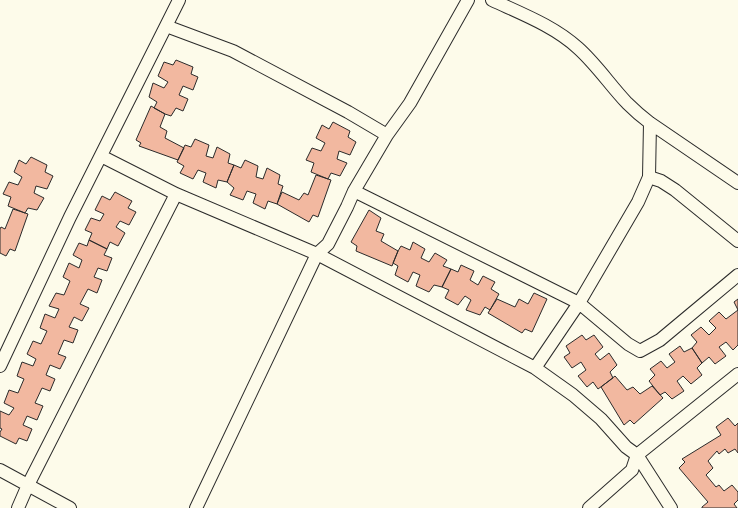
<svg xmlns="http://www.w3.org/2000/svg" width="738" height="508" font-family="'Archivo Narrow',sans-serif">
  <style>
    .building { fill: #f2b8a0; stroke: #2b2b2b }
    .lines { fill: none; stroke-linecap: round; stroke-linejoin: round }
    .minor-casing { stroke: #2b2b2b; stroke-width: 14 }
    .minor { stroke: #fdfbea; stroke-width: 12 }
  </style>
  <rect width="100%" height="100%" fill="#fdfbea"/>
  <path class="building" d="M176,60L193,67L191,74L198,77L193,90L183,86L179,95L188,99L183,111L176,108L171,116L165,114L154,108L157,102L149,97L153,83L164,88L168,82L158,76L164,62L173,65Z
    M151,106L165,114L160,127L167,131L165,138L184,148L178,160L139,146L141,143L136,140Z
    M333,122L350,131L348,137L356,142L350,155L339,151L337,159L347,163L340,176L331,173L328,179L311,172L314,163L306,160L312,148L321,151L325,143L316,138L322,125L329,129Z
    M195,139L209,145L206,156L213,158L217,147L230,154L228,163L234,165L227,182L218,180L216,188L203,182L206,173L198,170L193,179L180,173L184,166L177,162L185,145L191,147Z
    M31,157L47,165L45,172L53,176L47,189L36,186L34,193L44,198L37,210L28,208L25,213L8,206L11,197L3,194L9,182L18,185L22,177L14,172L19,160L26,164Z
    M245,160L258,166L256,177L263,179L267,168L280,175L278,184L283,186L277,204L268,201L265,209L253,203L256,194L247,191L243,200L230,195L234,188L227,182L234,165L241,168Z
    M316,175L331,180L318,217L313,215L309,222L277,204L282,192L299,200L304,193L308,195Z
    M115,192L132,201L128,208L136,212L129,225L120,221L116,227L125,233L118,246L110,242L107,249L89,240L92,233L85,230L91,218L100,221L104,214L95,210L102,196L110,200Z
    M13,209L28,214L15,251L10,249L6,256L0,253V229L1,227L5,229Z
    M369,210L381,218L376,231L384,234L381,241L398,251L392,266L356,251L357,246L351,242Z
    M89,240L107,249L104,255L112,258L107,271L98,268L94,277L102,280L97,293L88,289L80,304L89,308L82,321L74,317L69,327L78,330L73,343L64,340L58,354L66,357L60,369L50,365L46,375L55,379L50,391L42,388L35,403L43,406L37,420L27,416L23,425L32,429L27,441L19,438L16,444L0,436V432L2,429L0,428V411L9,415L14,408L4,403L9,390L18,393L24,379L17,376L22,362L33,366L36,359L27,354L33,341L41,344L47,331L40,328L45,314L55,318L59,309L49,306L56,293L64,295L70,281L63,277L69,263L79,268L82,260L73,255L79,243L87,246Z
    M413,242L425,249L421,258L429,262L435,253L447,260L443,266L451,269L442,287L434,285L429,292L416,286L420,275L413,272L408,282L395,275L398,266L393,263L398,251L401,246L410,250Z
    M461,265L474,271L470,280L478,285L483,276L495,282L491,289L499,294L490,310L485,307L480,315L466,310L471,300L465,296L458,305L445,298L449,290L442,287L451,269L458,272Z
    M534,293L547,299L532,332L525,329L522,333L488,313L497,299L515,307L519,299L528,304Z
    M738,299V345L733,350L726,342L719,347L726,356L715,364L709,357L702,363L692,348L697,342L691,335L701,327L709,335L716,328L709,321L719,312L726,319L738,310L734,302Z
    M582,335L586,340L594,335L603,347L595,354L600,360L609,353L617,365L610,372L613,378L598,389L593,382L587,387L578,376L586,370L581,362L572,368L564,357L570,353L566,346Z
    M680,346L684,352L692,348L702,363L697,368L702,375L691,384L683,376L677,381L684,391L672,399L665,392L660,395L649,381L655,375L650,369L661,361L667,368L675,362L669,354Z
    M615,376L627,390L633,387L640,394L652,386L663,398L634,424L630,420L624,425L601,387Z
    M728,418L735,426L738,423V453L735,449L728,453L725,449L719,454L717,451L708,461L713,468L706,475L716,487L719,485L724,491L732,485L738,492V500L734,504L737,508H702V507L708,502L679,468L685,462L682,459L721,435L716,427Z"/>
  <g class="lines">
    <defs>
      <path id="minor" d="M492,0C522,14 554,26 578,48C596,64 610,85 627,103C634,110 642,117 650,123L738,183
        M166,26L179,0
        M101,156L176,194L317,254L535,368L573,395L601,419L626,447L637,455L671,508
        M649,177L661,181L675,190L738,241
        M354,191L579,303L628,344L640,351L660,340L738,275
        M0,366L70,217L166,26L233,51L348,112L387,135
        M535,368L579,303L638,202L649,177L650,123
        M0,470L70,508
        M18,508L28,485L176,194
        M196,508L317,254L328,244L347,207L354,191L387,135L410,103L468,0
        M589,508L632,470L637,455L738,374"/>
    </defs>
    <use href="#minor" class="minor-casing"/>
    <use href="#minor" class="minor"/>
  </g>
</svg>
